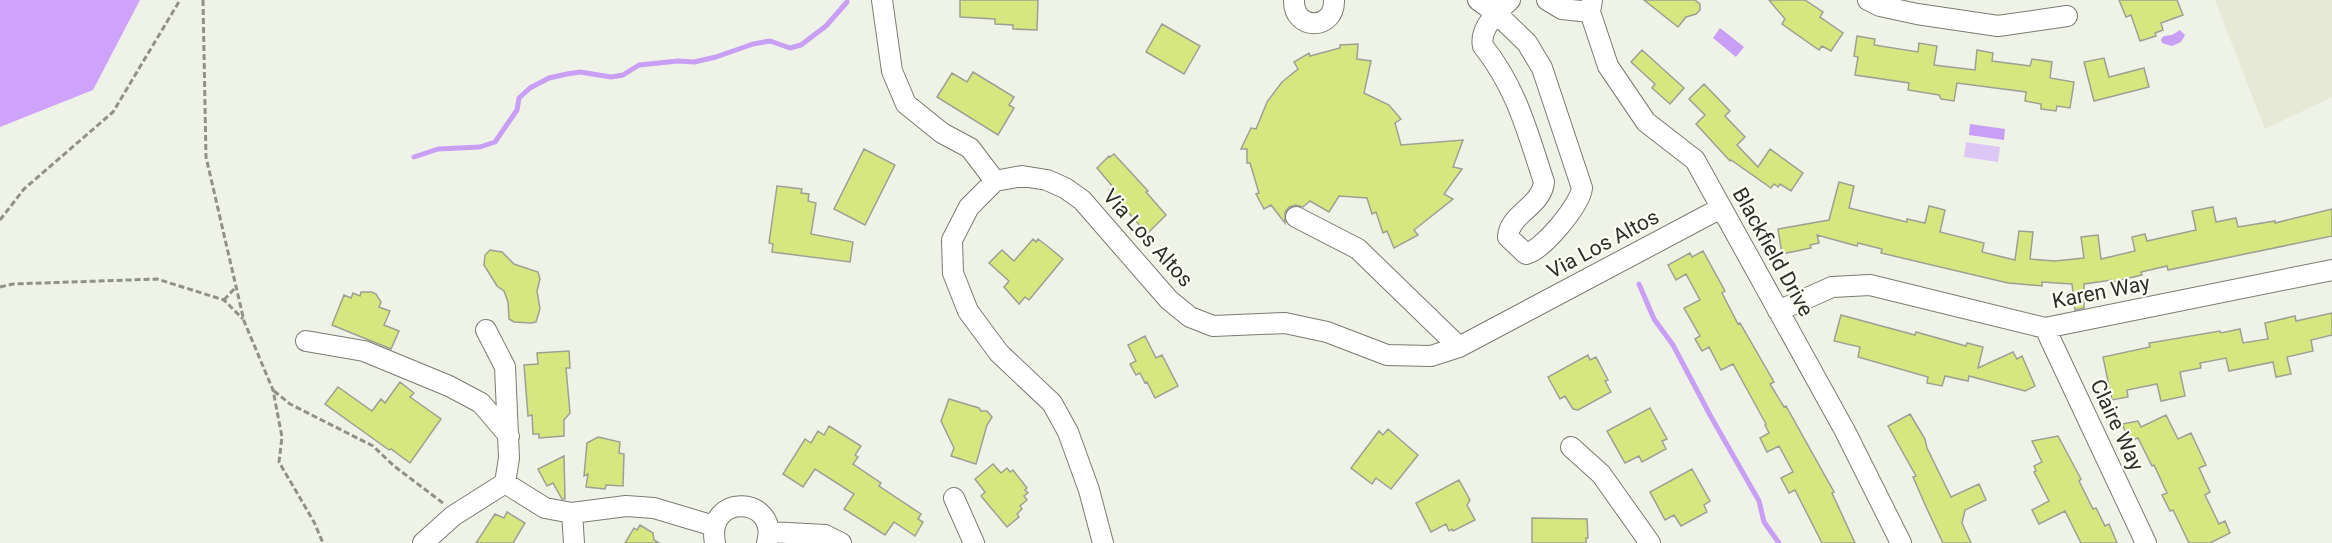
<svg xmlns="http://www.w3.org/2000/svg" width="2332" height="543" font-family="Roboto,sans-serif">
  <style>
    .built { fill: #e5e9d5 }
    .green { fill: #ddc7f5 }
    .forest { fill: #cfa3fb }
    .water { fill: #c99ef5 }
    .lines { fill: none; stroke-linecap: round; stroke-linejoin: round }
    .stream { stroke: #c99ef5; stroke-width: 5 }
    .building { fill: #d6e780; stroke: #9da094; stroke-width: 1.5 }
    .minor-casing { stroke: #7a7c71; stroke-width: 22 }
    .path { stroke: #90928a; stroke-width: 3; stroke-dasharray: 6 3; stroke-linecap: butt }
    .minor { stroke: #fff; stroke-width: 20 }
    .labels { text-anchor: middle; stroke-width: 4.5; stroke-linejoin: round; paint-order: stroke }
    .street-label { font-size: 21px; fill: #2e2f2b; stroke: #fdfff5 }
  </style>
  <rect width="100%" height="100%" fill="#eff2e6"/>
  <path class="built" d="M2215,0H2332V97L2265,129Z"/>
  <path class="green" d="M1966,142L2000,147L1998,162L1964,157Z"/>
  <path class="forest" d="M0,0H140L93,90L0,127Z"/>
  <path class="water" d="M1720,28L1744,47L1736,57L1713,38Z
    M2180,30L2185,35L2181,42L2172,46L2162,43L2161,39L2164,36L2172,35Z
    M1970,124L2005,129L2004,140L1969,135Z"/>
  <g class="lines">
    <path class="stream" d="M414,157L438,149L480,147L495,142L517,110L519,98L530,88L549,78L567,74L580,72L611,77L623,75L639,65L678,61L694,62L716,57L753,44L770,41L790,48L801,45L826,26L847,2
      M1639,284L1654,319L1673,345L1710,415L1759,501L1764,522L1779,543"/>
  </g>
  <path class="building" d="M960,0H1038L1037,30L1013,29V25L995,24V19L960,17Z
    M1644,0H1695L1700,4V10L1696,14L1686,17L1678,27Z
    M1769,0H1805L1823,12L1820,17L1843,33L1831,51L1822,46L1819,50L1782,24L1785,19Z
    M2119,0H2177L2183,15L2161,23L2163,30L2155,33L2156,36L2140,41L2131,15L2126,17Z
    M1162,24L1200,46L1184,74L1146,52Z
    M1857,36L1875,39L1874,45L1918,52L1919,43L1937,46L1934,65L1975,70L1977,50L1993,53L1992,61L2030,66L2032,59L2052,62L2050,78L2074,82L2070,108L2057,106L2056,111L2041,109V104L2025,101L2026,92L1957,83L1954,101L1941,99L1939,95L1908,90L1909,83L1855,75L1858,57L1854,56Z
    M1358,44L1357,59L1371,61L1364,93L1389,105L1401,119L1395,123L1401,145L1463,140L1453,167L1462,169L1444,194L1453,199L1414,230L1418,235L1394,248L1387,231L1383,233L1376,212L1372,214L1367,198L1339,196L1329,212L1310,201L1303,207L1296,205L1289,207L1285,212V223L1271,205L1264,209L1256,194L1259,193L1250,163H1247V149H1241L1251,128L1256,129L1267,102L1282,82L1298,69L1294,62L1309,53L1310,56L1340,48V45Z
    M1642,50L1684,88L1670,104L1652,88L1655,84L1631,62Z
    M2104,58L2109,77L2144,68L2149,87L2094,101L2084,62Z
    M973,72L1014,97L1009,105L1014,108L998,135L937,97L952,73L967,82Z
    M1704,84L1730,111L1725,116L1745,137L1737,145L1758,167L1770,149L1803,173L1791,191L1780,184L1778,187L1774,184L1771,188L1731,160L1730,161L1696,124L1705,115L1689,99Z
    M864,149L895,165L865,225L834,209Z
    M1114,154L1148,191L1146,192L1166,215L1147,234L1109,190L1113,187L1097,168L1109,156L1110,157Z
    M1839,182L1854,186L1849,208L1907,222V219L1925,223L1929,206L1945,210L1940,232L1984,243L1982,252L2015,260L2019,231L2033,232L2030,259L2055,261L2084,258L2081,237L2098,235L2101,259L2135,251L2132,237L2145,234L2147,241L2196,230L2192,211L2213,207L2216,222L2236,218L2238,227L2275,221V223L2332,209V236L2168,270L2167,266L2141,272L2142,275L2112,282V280L2084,284V308L2075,310L2072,284L2042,282V286L2008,283L1881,253L1882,249L1858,243L1857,246L1817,235L1819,243L1810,245L1811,248L1782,254L1778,229L1829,220Z
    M777,186L802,189L801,193L809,194L808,201L816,203L811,234L853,242L850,262L772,252L773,244L769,243Z
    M1033,239L1036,242L1038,239L1046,245L1063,259L1029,300L1025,297L1019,304L1004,287L1009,281L989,263L1002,250L1014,261Z
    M490,250L502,252L514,264L538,272L540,279L537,291L540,309L536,322L531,323L514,322L509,319L508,302L504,291L497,286L484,265L485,255Z
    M1703,251L1725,291L1722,293L1738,324L1740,323L1774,382L1770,384L1784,407L1786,406L1834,492L1832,493L1855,543H1822L1795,490L1789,493L1781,478L1793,472L1779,446L1767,452L1760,438L1769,433L1765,425L1766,424L1733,364L1721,370L1709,347L1702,351L1695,339L1700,336L1684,308L1700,300L1686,274L1676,280L1668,265L1690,253L1692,257Z
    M361,292H372L376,294L381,302L379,307L390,311L384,325L399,331L391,349L332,325L344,295L351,298L353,293L360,296Z
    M2332,313V335L2311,340L2313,351L2287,357L2291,374L2276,377L2273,362L2229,371L2226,358L2200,363L2201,368L2180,372L2185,396L2161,401L2157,384L2127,390L2128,397L2112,400L2103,357L2150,347L2149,343L2220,331L2221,333L2240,329L2243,343L2268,339L2265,323L2295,316L2296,321Z
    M1841,315L1915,335L1916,332L1966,346L1967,343L1983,347L1978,368L2013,352L2017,359L2022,356L2035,386L2025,391L1969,376L1968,381L1945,376L1942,386L1927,383L1928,377L1858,357L1860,347L1834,341Z
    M1145,336L1156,358L1162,355L1178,386L1155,398L1147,382L1145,383L1140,373L1136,375L1130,364L1136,361L1128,345Z
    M569,351L570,368H566L570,413L564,420V436L539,438V434H533L532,415L528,416L524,365L538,364L537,353Z
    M1588,355L1590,360L1596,357L1608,380L1605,381L1611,392L1578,410L1573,409L1565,396L1560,399L1548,377Z
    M400,382L414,393L410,397L441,419L410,463L391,449L389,450L325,404L338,387L372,411L381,399L385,403Z
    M949,399L979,408L981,411H987L992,417L987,425L976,464L951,456L954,448L941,421Z
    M1650,408L1667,439L1662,441L1666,449L1642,462L1639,456L1625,463L1607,431Z
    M1910,414L1925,439L1927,448L1951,497L1979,484L1986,500L1965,510L1962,523L1971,543H1943L1927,509L1913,477L1916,476L1888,426Z
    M2166,415L2178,439L2191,433L2206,465L2199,468L2210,492L2205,495L2219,524L2225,521L2230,533L2210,543H2189L2173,510L2170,511L2162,495L2167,493L2154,465L2152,466L2138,438L2130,441L2122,424L2138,421L2141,427Z
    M829,426L861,446L855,455L858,457L853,464L881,483L879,486L921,514L918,519L923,522L915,536L894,522L885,535L844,509L854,494L815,469L803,487L783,474L805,439L811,443L818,431L824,435Z
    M1388,429L1418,455L1391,489L1376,478L1372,484L1351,468L1379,431L1383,435Z
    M2058,436L2081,479L2079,481L2093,509L2096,508L2105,526L2109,524L2117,543H2081L2065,511L2039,524L2032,510L2049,501L2034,472L2036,471L2034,466L2042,462L2032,441Z
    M598,437L620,442L619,453L624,454L623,486L606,485L605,489L586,487L588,474L584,476L587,443Z
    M564,456L565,499H562L553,483L547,486L538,469Z
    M993,464L1001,473L1007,468L1010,472L1013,470L1027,488L1025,490L1028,493L1024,496L1027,500L1020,506L1022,509L1017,514L1019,517L1007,527L981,496L985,492L975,479Z
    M1692,469L1710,501L1704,505L1707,512L1681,526L1674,515L1665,520L1650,492Z
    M1459,480L1470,500L1467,505L1475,520L1453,531L1452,529L1449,531L1446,524L1431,532L1416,503Z
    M507,512L525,523L513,543H476L495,514L504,518Z
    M1532,518L1587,519L1588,538H1586V543H1532Z
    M640,525L653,533L654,540L659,543H625L634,528L637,530Z"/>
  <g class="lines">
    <defs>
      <path id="minor" d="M882,0L892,71L906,104L942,133L970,148L995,181
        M1294,0C1293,31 1335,31 1334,0
        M1478,0L1496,13L1527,43L1542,68L1582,188C1580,205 1543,250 1526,254L1508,237C1509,214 1542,206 1544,182C1527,131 1517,89 1483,46C1479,28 1498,11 1510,0
        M1547,0L1562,9L1590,12
        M1592,0L1590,12L1608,66L1646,122L1695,160L1845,431L1901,543
        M1868,0L1880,6L1917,14L1998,26L2067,16
        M1296,217L1358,249L1459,347
        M1778,311L1832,287L1870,285L2045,328L2332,270
        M2045,328L2146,543
        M306,341L364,351L449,386L481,403L509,436
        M1571,447L1601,474L1650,543
        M505,483L545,508L572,513L626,506L654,508L714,526
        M954,498L974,543
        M572,513L574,543
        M770,532L825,535L841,543
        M423,543L453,516L505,483L509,458L505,367L486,330
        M715,543C705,492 780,496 767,543
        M1103,543L1089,490L1068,432L1052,403L999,353L968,311L953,273L952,240L969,207L995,181L1022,176L1047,180L1065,188L1082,200L1169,300L1190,317L1213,326L1285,323L1327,332L1387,355L1431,356L1459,347L1721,208"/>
    </defs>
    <use href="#minor" class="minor-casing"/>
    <path class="path" d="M203,0L206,157L244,321L273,390L282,437L279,462L314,522L323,543
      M0,220L24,189L113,112L180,0
      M0,287L13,284L157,279L224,300L243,319
      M224,300L235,288
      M274,391L290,404L373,446L394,466L443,503"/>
    <use href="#minor" class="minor"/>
  </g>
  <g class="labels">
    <g class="street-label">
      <text transform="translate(1148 238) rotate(48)" y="7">Via Los Altos</text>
      <text transform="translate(1603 244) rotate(-28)" y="7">Via Los Altos</text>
      <text transform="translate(1773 252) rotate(61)" y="7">Blackfield Drive</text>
      <text transform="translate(2101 292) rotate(-11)" y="7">Karen Way</text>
      <text transform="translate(2117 425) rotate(65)" y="7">Claire Way</text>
    </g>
  </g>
</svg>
